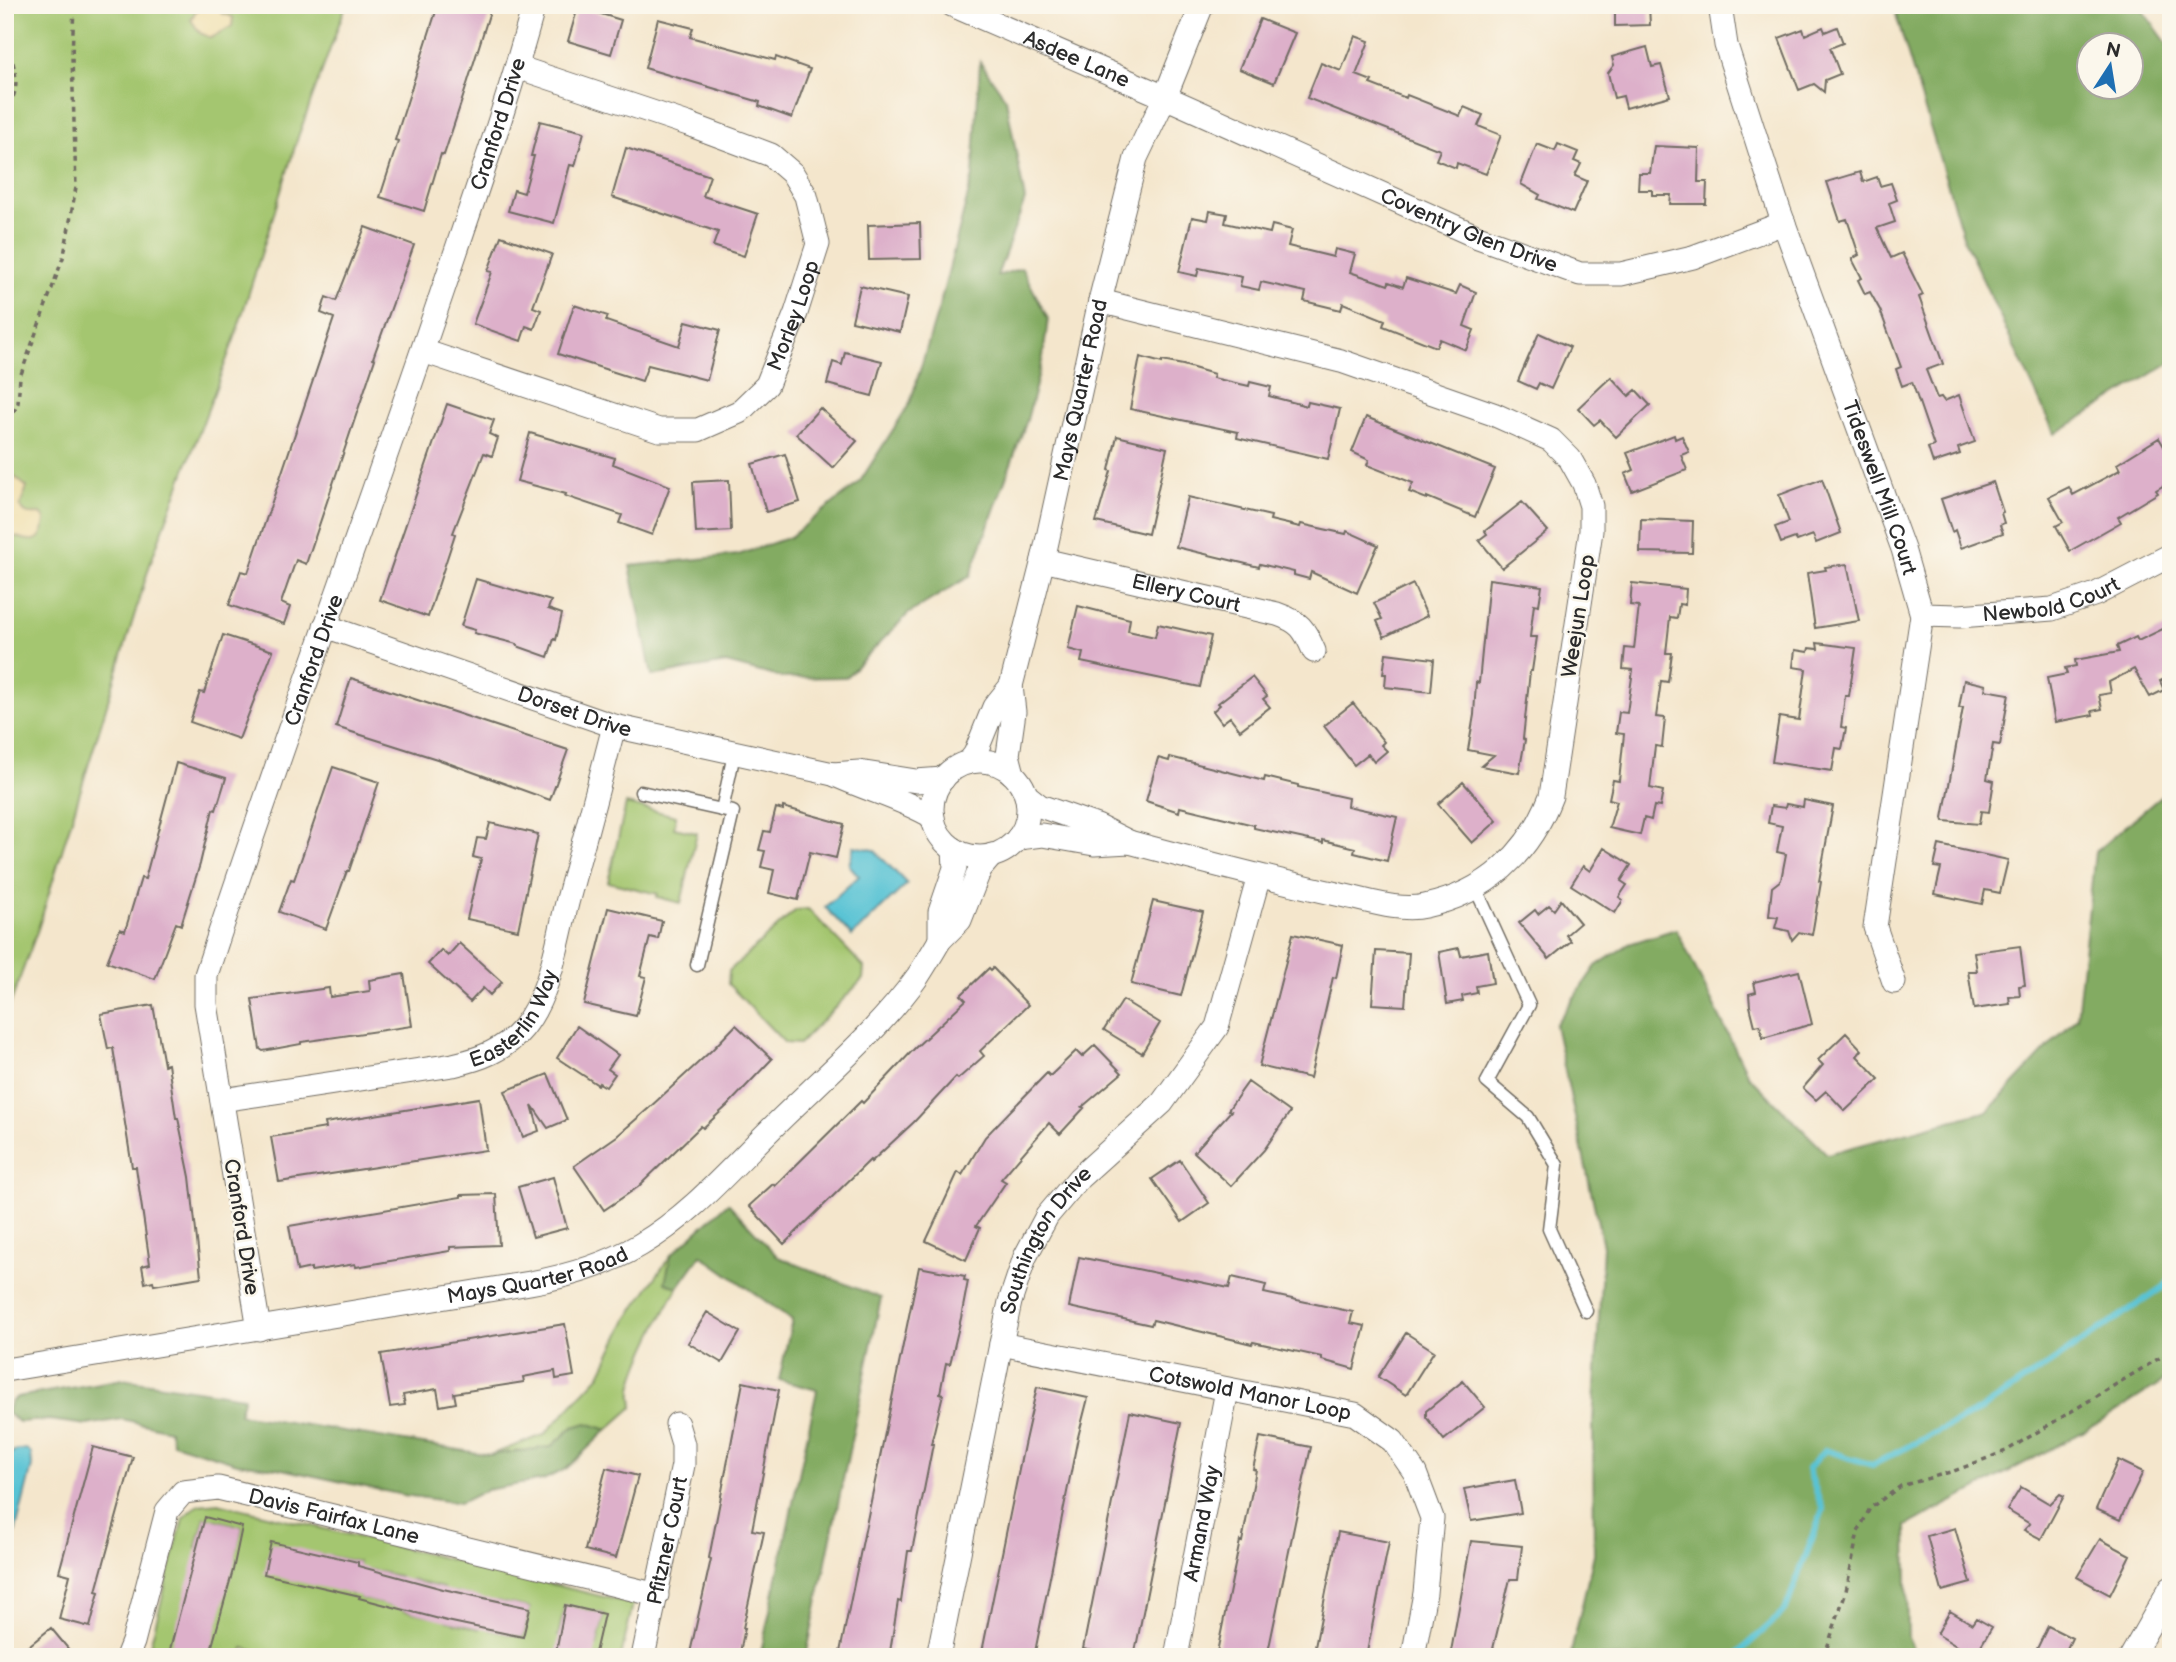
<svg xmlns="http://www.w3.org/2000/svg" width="2176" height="1662" font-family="'Balsamiq Sans',sans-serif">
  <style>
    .green { fill: #a4c66f; stroke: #68784d; stroke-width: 2; fill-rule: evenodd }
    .forest { fill: #83ab62; stroke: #576b46; stroke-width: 2; fill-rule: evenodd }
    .sand { fill: #eeda9e; stroke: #8c8264; stroke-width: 2 }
    .water { fill: #59c3d4; stroke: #427780; stroke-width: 2 }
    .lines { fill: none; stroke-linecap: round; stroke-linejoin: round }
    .stream { stroke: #59c3d4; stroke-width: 6 }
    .building { fill: #ddb0ca }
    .lane-casing { stroke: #716c63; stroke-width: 15 }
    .street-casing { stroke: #716c63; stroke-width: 25 }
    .path { stroke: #716c63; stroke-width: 3.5; stroke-dasharray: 5 5; stroke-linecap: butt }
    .lane { stroke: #fff; stroke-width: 12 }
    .street { stroke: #fff; stroke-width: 23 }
    .labels { text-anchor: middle; stroke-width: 5; stroke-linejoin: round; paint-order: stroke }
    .street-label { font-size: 21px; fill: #2b2b2b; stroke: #fbf7ec }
  </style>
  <rect width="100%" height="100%" fill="#fbf7ec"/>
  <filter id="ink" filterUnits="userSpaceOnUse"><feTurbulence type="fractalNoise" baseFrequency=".0143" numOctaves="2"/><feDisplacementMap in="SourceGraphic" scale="14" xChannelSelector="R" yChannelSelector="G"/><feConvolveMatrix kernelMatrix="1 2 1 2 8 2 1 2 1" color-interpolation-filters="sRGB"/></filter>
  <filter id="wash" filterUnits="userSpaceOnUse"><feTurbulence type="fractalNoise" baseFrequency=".00686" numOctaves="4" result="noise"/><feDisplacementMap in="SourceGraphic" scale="28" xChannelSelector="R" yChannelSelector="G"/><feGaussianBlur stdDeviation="1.57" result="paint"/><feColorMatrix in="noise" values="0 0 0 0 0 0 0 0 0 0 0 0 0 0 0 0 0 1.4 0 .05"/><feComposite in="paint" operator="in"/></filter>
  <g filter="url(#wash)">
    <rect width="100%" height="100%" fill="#f4e6cc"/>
    <path class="green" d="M5,5H346L298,137L235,337L151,561L38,929L5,1018Z
      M626,804L676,816L674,828L697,833L681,903L657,897L658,894L608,882Z
      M808,909L864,967L863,979L799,1044L785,1043L728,984L729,971L796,910Z
      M671,1255V1279L678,1287C666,1307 634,1369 632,1390C631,1395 633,1402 633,1407L607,1430L587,1423L573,1427L551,1447L490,1455L544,1435L600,1375L627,1319Z
      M218,1503L633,1604L621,1657H581L556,1651L555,1657H275L244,1648L241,1657H185L169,1653L168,1657H147L183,1518L198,1505ZM205,1517L242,1527L234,1558L196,1548ZM320,1554L358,1562L351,1594ZM366,1569L399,1576L392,1606L360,1598ZM410,1580L443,1588L436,1617L403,1610ZM454,1592L486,1600L479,1629L447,1621ZM497,1601L530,1608L523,1637L490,1630ZM565,1606L604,1614L597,1645L558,1636Z"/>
    <path class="forest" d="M1893,5H2139L2171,49V362L2055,434L1965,242ZM2088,46H2130V88H2088Z
      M980,62L1006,99L1025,200L997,276L1022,268L1048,319L1043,357L1027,420L970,576L908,614L846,677L783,678L726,663L652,676L630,566L738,555L790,537L859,483L910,403L940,304L973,175Z
      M2171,788V1376L2096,1425L1906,1526L1908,1638L1917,1657H1570L1594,1554L1593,1423L1603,1246L1555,1025L1596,966L1629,944L1676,929L1748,1075L1827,1154L1988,1111L2077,1017L2095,852Z
      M728,1203L778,1257L881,1298L806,1657H760L817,1390L779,1380L792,1320L701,1255L678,1287L665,1283L671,1255Z
      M123,1379L244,1397L239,1414L490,1455L551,1447L573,1427L587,1423L607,1430L566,1469L543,1480L486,1490L460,1503L403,1495L277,1468L237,1463L173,1443L169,1430L122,1419L87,1425L49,1420L19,1422L7,1413L10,1403L17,1397Z"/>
    <path class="sand" d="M205,5H220L221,13L233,17L232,26L211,38L200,33L191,20L195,12Z
      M15,477L27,487L20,506C26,517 31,514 41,514L45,519C42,553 24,537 5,534V484Z"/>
    <path class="water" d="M854,846L874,850L907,884L852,936L825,907L859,876L849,865Z
      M26,1449L31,1453L32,1466L5,1573V1461L14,1451Z"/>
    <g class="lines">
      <path class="stream" d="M1734,1657L1785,1611L1823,1510L1808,1469L1825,1450L1872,1465L1982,1409L2166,1285L2171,1279"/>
    </g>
    <g id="blocks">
      <path class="building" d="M438,5H492L463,97L444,155L441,154L424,211L380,197L398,141L395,140Z
        M1615,5H1649L1650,25L1615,26Z
        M578,7L621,20L611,54L568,41Z
        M658,19L693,28L690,37L775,60L776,57L810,69L792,118L759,106L760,102L645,68Z
        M1260,19L1295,33L1274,83L1239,69Z
        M1823,27L1825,32L1837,27L1843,43L1830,48L1840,74L1825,80L1824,92L1814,84L1799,90L1779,38L1803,29L1805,35Z
        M1355,36L1369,41L1356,75L1372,81L1370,84L1406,98L1407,95L1460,116L1464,107L1483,115L1478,126L1501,135L1486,174L1457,163L1456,168L1436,160L1440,150L1307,98L1321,63L1341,71Z
        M1647,47L1652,67L1661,65L1670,96L1626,108L1623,96L1614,98L1608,73L1614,65L1612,57Z
        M540,121L584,132L575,166L570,165L554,223L508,211L514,190L524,193L534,156H531Z
        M1537,144L1555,151L1558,144L1578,152L1574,161L1581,164L1575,176L1587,181L1573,213L1538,199L1540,195L1521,184Z
        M1654,146L1699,148L1698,182H1707L1706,204H1670L1671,195H1652V190H1638L1639,173H1650Z
        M626,148L710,176L703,196L758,214L744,256L713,246L718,232L612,197Z
        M1860,172L1863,182L1877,177L1880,186L1891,183L1897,200L1889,203L1895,222L1877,228L1891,258L1902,253L1923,295L1919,297L1943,364L1926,370L1937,398L1941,397L1944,401L1959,395L1975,442L1958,448L1960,454L1933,463L1928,448L1934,446L1912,382L1902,386L1896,369L1901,367L1880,310L1870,292L1865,294L1858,280L1862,278L1852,259L1859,255L1847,219L1840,221L1827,182Z
        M1210,211L1227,214L1225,223L1270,233L1272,225L1292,230L1288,246L1333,257L1335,249L1355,254L1350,272L1388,285L1389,282L1403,287L1406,278L1456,294L1460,285L1476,292L1464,326L1474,330L1466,350L1440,339L1436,347L1383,326L1385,320L1343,303L1341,310L1304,301L1306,292L1261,282L1259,290L1240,286L1242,277L1199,268L1197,276L1179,272L1192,217L1208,220Z
        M920,223L921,259L869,260L868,225Z
        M365,227L414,245L373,358L375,359L306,564L296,560L281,603L290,607L284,624L229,605L241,571L248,573L334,318L321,313L326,297L336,301Z
        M501,236L552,254L533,307L541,310L534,329L526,326L521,341L473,324L492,272L488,271Z
        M860,286L908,297L900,332L852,321Z
        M574,305L608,316L606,321L679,346L686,321L720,330L707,380L648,365L642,381L558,354Z
        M1539,333L1570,347L1551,389L1539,383L1536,389L1518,381Z
        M845,352L882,361L872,396L827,384L833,362L842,365Z
        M1140,357L1162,363V361L1183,365L1214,374L1213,378L1249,386L1250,382L1271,387L1269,396L1307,406L1308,402L1340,409L1328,459L1237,438L1238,432L1130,409Z
        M1611,377L1629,396L1636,390L1650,405L1616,437L1600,420L1594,425L1578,408Z
        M447,404L494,420L489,434L498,438L492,456L484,453L453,533L455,534L428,617L380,600Z
        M820,408L857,441L833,468L796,434Z
        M1366,417L1495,469L1475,517L1427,497V499L1409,492L1413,483L1367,465L1369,460L1352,452Z
        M530,433L615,458L613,464L670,486L652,535L619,523L622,515L565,496L566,494L517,481Z
        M1674,435L1675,439L1682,436L1689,452L1681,455L1687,470L1632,491L1625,474L1634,470L1627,453Z
        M1117,436L1167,448L1148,534L1096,522L1111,471L1109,470Z
        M2159,438L2171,458V481L2156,490L2158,493L2118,517L2121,522L2070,551L2056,526L2063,522L2049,497L2069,487L2073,495L2120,470L2117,464Z
        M785,454L800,502L766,512L752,464Z
        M1822,479L1841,533L1816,543L1813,535L1797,541L1795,538L1781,543L1775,527L1789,522L1779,495Z
        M729,480L731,531L696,533L693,482Z
        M1993,482L2003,512L2001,513L2004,523L2000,525L2003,533L1961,548L1955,530L1952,532L1941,499Z
        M1188,497L1271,516L1270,520L1300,527L1301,524L1346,534L1347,531L1378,545L1357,593L1311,572L1309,579L1294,575V572L1260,564L1259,567L1176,547Z
        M1522,502L1548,531L1502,568L1479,540L1487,534L1485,531Z
        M1641,519L1693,521L1692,553L1640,552Z
        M1847,564L1859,621L1815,628L1807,573L1826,570L1825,567Z
        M476,579L551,601L548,609L562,614L556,640L554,639L548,657L517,646V644L474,633L475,630L461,626Z
        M1489,579L1542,586L1539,605L1534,604L1530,637H1537L1532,671H1530L1523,739L1525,740L1519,773L1481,766L1494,755L1468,750L1474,715L1476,682L1479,683Z
        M1632,583L1686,589L1685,605L1679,604L1677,618L1670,617L1666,653H1672L1668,682L1661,681L1656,717L1665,718L1662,747L1655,746L1650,788L1663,791L1660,807L1654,806L1651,820L1644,818L1640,835L1609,828L1617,801L1609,799L1613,780L1619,781L1624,734L1616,733L1619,712L1627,713L1633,670L1623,669L1625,648L1634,649L1639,606L1630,605Z
        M1413,584L1427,616L1384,637L1377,621L1382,619L1374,603Z
        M1078,606L1130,619L1128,631L1155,637L1158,624L1211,636L1200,687L1081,662L1083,653L1068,649Z
        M2171,625V676L2160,681L2164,690L2150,697L2134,669L2109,682L2111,693L2099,695L2102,709L2092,711L2093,715L2055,722L2047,678L2067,674L2065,668L2076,666L2075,660L2119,652L2117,646L2136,637L2138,641Z
        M223,635L273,651L239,739L190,722L200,692L204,693Z
        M1817,643L1856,648L1849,696H1845L1841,727L1846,728L1842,749L1836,748L1832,771L1772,762L1779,717L1799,720L1806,669L1793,667L1795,650L1808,652L1809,648L1818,649Z
        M1386,653L1434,659L1431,692L1385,687L1386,674H1383Z
        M1252,677L1267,696L1263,699L1270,707L1240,730L1230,717L1222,723L1213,711L1220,705L1218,703Z
        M351,678L568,750L550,800L437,759L336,727Z
        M1964,680L1986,685L1985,690L2009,694L2000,745L1993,744L1987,779L1994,781L1989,812L1981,811L1979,824L1944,821L1943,818L1963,708H1959Z
        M1353,703L1384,742L1381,745L1387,751L1374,762L1368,754L1354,765L1324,726Z
        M1170,757L1264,781L1265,777L1298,785V787L1348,798L1347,806L1397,817L1387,861L1354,853L1355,848L1323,840V843L1254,828V825L1180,807L1179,812L1146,801L1158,758L1169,761Z
        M176,763L226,778L216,810L213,809L200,864L181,925L176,923L155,979L107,962L120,929L125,931L141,878L145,879Z
        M333,767L379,782L349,871H347L326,929L279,912L291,879L294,880Z
        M1463,782L1497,821L1472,843L1438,804Z
        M1804,800L1833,806L1819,881L1821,882L1812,935L1799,932L1792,940L1789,931L1775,928L1778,917L1769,916L1772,887L1781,880L1786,854L1777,852L1782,826L1768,823L1771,806L1785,808L1786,804L1803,807Z
        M783,807L844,824L836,858L810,852L798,900L769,893L774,870L761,867L765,851L759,850L764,831L770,832L776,808L783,810Z
        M490,823L538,834L518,930L467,919L481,859L473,857L477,838L486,839Z
        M1939,845L2008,860L2000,893L1985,890L1982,904L1935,894L1941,868L1934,867Z
        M1604,848L1631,865L1621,881L1627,885L1619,897L1623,900L1615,913L1571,885L1583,866L1590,871Z
        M1561,900L1580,923L1566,935L1571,941L1549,959L1519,923L1535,910L1538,914L1549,905L1554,910Z
        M1153,901L1203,912L1181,996L1131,984Z
        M608,908L662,921L658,939L650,937L640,976L646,977L636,1016L584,1004Z
        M1293,934L1343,945L1336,978L1333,977L1310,1078L1259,1066Z
        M459,943L502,982L490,995L483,988L470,1002L428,964L441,950L448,956Z
        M2020,946L2025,985L2019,986L2020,996L2009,997L2010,1004L1974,1009L1968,971H1977L1974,952Z
        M1459,948L1461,956L1488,951L1493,983L1476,986L1477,993L1462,996L1463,1001L1447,1004L1439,952Z
        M1376,951L1409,953L1405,1006L1372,1004Z
        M989,968L991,970L993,968L1028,1005L980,1051L984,1056L958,1079L956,1077L914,1122L871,1162L870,1160L784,1244L749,1206L773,1184L775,1186L861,1101L863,1103L915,1048L966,1000L961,995Z
        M1799,971L1812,1024L1763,1038L1760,1025L1755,1026L1750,1006L1749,994L1756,992L1754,982Z
        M404,974L412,1026L301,1042V1044L263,1051L260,1049L252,999L329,988L330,997L370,991L369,980Z
        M1123,1000L1160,1023L1142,1053L1104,1030Z
        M153,1005L164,1065L168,1064L176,1118H178L190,1177L201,1277L154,1285L153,1281L145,1283L142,1266L150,1264L136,1167H132L113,1048L108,1049L101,1014Z
        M736,1025L772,1059L728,1105L703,1128L701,1126L638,1187L604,1210L574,1166L617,1136L649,1108L712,1050Z
        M577,1026L618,1055L608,1069L615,1074L606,1087L599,1083L598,1085L557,1058Z
        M1846,1033L1862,1050L1857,1056L1879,1079L1845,1111L1826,1091L1816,1100L1803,1088L1823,1065L1818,1060Z
        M1095,1045L1122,1073L1082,1107L1084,1108L1060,1134L1049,1123L1001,1179L1006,1182L976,1226L980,1228L966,1260L926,1241L958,1172L962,1175L985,1137L1047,1073L1050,1076L1076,1051L1082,1057Z
        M548,1074L567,1120L548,1128L532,1105L539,1131L523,1137L505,1091Z
        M1248,1082L1290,1112L1264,1150L1231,1186L1194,1152L1231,1111L1228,1110Z
        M479,1098L486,1150L279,1182L271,1137L326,1128L325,1123Z
        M1180,1160L1209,1203L1182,1222L1152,1179Z
        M553,1177L567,1228L533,1237L518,1187Z
        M496,1194L499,1245L450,1247V1251L390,1261L356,1267L355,1264L311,1271V1268L297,1271L289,1226L461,1197V1195Z
        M1079,1257L1229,1288L1232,1277L1266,1285L1264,1293L1353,1312L1350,1323L1365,1326L1354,1369L1322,1360V1357L1253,1342L1252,1344L1153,1320L1151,1325L1069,1307Z
        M919,1267L965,1276L964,1280L968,1281L961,1318L950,1364L946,1363L940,1393L943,1394L931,1444H933L912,1551H908L901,1602L898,1601L890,1652L888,1651L887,1657H839Z
        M707,1312L740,1332L722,1363L688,1343Z
        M565,1324L574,1376L556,1379L555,1371L523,1377L524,1382L454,1393L456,1403L440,1406L437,1389L403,1395L405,1405L390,1407L381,1354Z
        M1406,1333L1434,1351L1406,1395L1378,1377Z
        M1463,1381L1485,1407L1444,1440L1426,1417V1411Z
        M743,1382L779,1390L752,1530L764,1532L743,1628H745L739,1657H705L690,1653L711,1559L709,1558Z
        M1037,1387L1088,1398L1078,1437L1034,1657H981L1024,1445Z
        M1130,1412L1181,1423L1134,1657H1122L1083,1649Z
        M1260,1437L1311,1447L1304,1479L1267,1657H1216L1240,1541L1242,1542L1256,1470L1253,1469Z
        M93,1447L133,1457L96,1591L99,1592L90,1627L59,1619L70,1575L59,1572Z
        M2118,1460L2143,1472L2120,1520L2096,1509Z
        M606,1468L638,1476L616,1558L585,1550Z
        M1515,1480L1521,1513L1471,1521L1464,1489Z
        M2021,1487L2050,1504L2060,1494L2064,1496L2041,1539L2024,1530L2030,1524L2007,1510Z
        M205,1517L242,1527L233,1570L209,1657H168Z
        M1955,1528L1971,1583L1942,1591L1927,1536Z
        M1338,1532L1389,1542L1366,1657H1313Z
        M2100,1539L2130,1555L2110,1595L2077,1577Z
        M1471,1541L1522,1546L1518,1579H1510L1491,1657H1450Z
        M271,1542L358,1562V1566L443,1589L530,1608L523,1637L447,1621L359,1598L360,1596L264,1574Z
        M565,1605L604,1614L594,1657H555Z
        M1950,1611L1972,1624L1976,1618L1992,1627L1974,1657L1937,1634Z
        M2048,1626L2072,1638L2063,1657H2033Z
        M51,1628L75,1657H15Z"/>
    </g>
  </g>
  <g filter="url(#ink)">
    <use href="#blocks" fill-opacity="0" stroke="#716c63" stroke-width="2"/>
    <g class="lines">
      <defs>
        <path id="lane" d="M641,792L722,810
          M1476,889L1529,1005L1487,1082L1528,1117L1557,1165L1549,1229L1586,1311
          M697,965L733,812L722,810L734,754"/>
        <g id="street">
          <path id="s1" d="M952,5L1165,97L1478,237L1580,274H1621L1693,257L1784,223"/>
          <path id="s2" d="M1720,5L1726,45L1779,210L1903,549L1922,615L1875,927L1894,982"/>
          <path d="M1100,301L1341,361L1493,414L1551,440L1570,459L1584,484L1591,506V531L1551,796C1529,854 1486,893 1425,906C1399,912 1366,900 1341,895C1270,879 1200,861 1129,842"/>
          <path id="s3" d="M423,351L659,430H698L739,412L767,385L796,313L818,244L806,196L793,174L771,155L688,124L517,67"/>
          <path id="s4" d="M1043,560L1277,614C1300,622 1304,628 1314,651"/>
          <path id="s5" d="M1922,615L1959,616L2052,609L2096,594L2171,555"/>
          <path id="s6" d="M325,626L614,726L833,774"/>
          <path id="s7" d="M1011,686L1043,560L1100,301L1136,158L1165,97L1202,5"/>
          <circle cx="980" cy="809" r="48"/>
          <path d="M969,762L975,754L994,707L1011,686L1014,712L1008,755L1013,774"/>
          <path d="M933,817C901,798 866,790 833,774L859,772L916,781L943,779"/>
          <path d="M1018,838L1042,835L1094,844L1129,842L1097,826L1040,806L1026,795"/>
          <path d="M954,849L955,868L940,912V940L960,920L980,869L992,855"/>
          <path id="s8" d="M222,1100L453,1065C480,1059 505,1050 523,1028C550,994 557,944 567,903C583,844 599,785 614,726"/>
          <path id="s9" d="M259,1329L206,1004V975C283,739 370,507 449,272C479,183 510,95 534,5"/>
          <path id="s10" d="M1001,1344L1355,1414L1393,1441L1415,1473L1432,1518L1425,1593L1413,1657"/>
          <path id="s11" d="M5,1370L530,1283C569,1276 606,1265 640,1245C690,1216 730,1169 771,1129C819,1081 879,1031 918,976C926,964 933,952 940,940"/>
          <path id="s12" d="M127,1657L133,1642L167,1511L183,1492L218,1488L657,1595"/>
          <path id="s13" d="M643,1657L683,1465V1444L677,1424"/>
          <path id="s14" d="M938,1657L1001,1344L1010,1302L1025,1257L1047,1216L1079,1178L1162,1103L1217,1027L1259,876"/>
          <path id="s15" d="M1176,1657L1227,1390"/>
          <path d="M2131,1657L2171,1587"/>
        </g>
      </defs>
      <use href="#lane" class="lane-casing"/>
      <use href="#street" class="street-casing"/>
      <path class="path" d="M5,44C13,57 20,82 13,97C12,100 8,103 5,106
        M5,431L18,403L20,377L64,255L76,187L72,57L74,5
        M1824,1657L1846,1591L1858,1532L1870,1508L1901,1486L1954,1471L2006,1451L2171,1351"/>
      <use href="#lane" class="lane"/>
      <use href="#street" class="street"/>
    </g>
  </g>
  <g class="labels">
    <g class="street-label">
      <text dy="7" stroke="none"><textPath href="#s1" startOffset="136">Asdee Lane</textPath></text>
      <text dy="7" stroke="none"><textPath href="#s9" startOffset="1258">Cranford Drive</textPath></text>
      <text dy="7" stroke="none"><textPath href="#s1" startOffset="564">Coventry Glen Drive</textPath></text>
      <text dy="7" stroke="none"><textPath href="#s3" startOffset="446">Morley Loop</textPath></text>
      <text dy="7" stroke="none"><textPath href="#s7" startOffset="304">Mays Quarter Road</textPath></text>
      <text dy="7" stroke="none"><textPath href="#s2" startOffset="509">Tideswell Mill Court</textPath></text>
      <text dy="7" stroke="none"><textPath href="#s4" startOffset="147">Ellery Court</textPath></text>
      <text dy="7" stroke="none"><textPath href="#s5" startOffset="131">Newbold Court</textPath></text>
      <text transform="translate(1578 616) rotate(-81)" y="7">Weejun Loop</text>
      <text dy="7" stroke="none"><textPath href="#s9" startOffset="691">Cranford Drive</textPath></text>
      <text dy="7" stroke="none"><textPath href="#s6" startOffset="264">Dorset Drive</textPath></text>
      <text dy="7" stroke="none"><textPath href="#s8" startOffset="315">Easterlin Way</textPath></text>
      <text transform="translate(242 1227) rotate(81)" y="7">Cranford Drive</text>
      <text dy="7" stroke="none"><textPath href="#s14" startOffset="434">Southington Drive</textPath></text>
      <text dy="7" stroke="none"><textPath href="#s11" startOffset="541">Mays Quarter Road</textPath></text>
      <text dy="7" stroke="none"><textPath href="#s10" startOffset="254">Cotswold Manor Loop</textPath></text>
      <text dy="7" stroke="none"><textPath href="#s12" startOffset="331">Davis Fairfax Lane</textPath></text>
      <text dy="7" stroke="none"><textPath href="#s15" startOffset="136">Armand Way</textPath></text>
      <text dy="7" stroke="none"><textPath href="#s13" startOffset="119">Pfitzner Court</textPath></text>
    </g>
  </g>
  <rect width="2176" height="1662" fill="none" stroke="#fbf7ec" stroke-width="28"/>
  <g transform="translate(2110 66) rotate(12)"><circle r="33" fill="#fbf7ec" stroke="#a8a59f" stroke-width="2"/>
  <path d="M0-5L12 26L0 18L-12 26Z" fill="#1f6fb2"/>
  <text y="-10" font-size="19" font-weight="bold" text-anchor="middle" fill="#2b2b2b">N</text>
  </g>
</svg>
